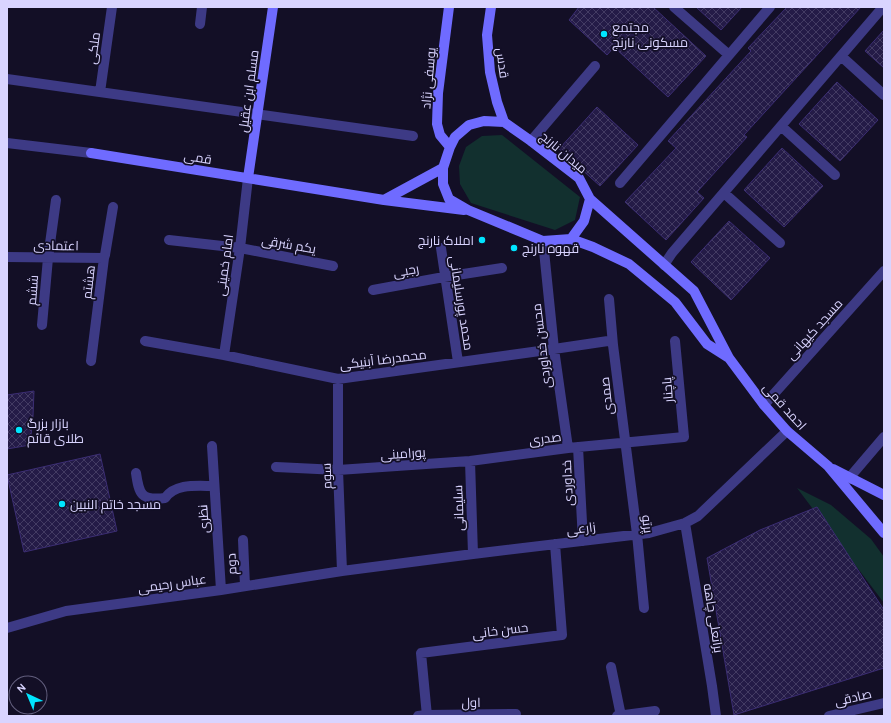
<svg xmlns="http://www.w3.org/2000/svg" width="891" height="723" font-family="Karla,Cairo,sans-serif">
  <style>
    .green { fill: #12302f }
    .building { fill: url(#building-cross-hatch); stroke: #3b2d73 }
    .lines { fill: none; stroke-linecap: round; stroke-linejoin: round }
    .lane { stroke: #3d3a85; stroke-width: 10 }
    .street { stroke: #3d3a85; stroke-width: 10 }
    .secondary { stroke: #6f6bff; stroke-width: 10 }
    .poi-dot { fill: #00e5ff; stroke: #130f26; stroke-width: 1.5 }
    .labels { text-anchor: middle; stroke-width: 3.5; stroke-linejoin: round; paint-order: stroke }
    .poi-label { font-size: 13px; fill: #d9d4ff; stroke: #130f26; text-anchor: start }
    .street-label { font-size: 13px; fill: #d9d4ff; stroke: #130f26 }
  </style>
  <defs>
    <pattern id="building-cross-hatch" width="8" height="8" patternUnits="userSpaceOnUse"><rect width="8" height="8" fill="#241b47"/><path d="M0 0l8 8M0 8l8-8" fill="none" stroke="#433b63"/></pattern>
  </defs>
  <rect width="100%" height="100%" fill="#130f26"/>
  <path class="green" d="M502,135L580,197L575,220L555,230L471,203L460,184L459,166L466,147L482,136Z
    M797,488L831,505L871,539L884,557V603Z"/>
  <path class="building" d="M579,7H653L706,56L668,97L614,47L607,55L569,20Z
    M696,7H742L721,30Z
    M787,7H861L744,135L747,137L697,192L704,198L666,240L625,202L676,148L668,141L751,51L748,48Z
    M884,30V68L865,51Z
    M837,82L878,120L840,161L799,124Z
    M597,107L638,145L600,186L559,149Z
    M782,148L823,186L784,227L744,190Z
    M729,221L770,258L731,300L691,262Z
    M34,391L33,416L30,445L7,449V395Z
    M100,454L117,531L24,552L7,475Z
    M817,507L884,610V668L734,715L707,558L760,530Z"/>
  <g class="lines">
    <path class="lane" d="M200,24L202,7"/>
    <path class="street" d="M674,7L729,55
      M841,56L884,95
      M7,79L413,136
      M100,92L112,7
      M781,126L835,175
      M531,141L595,66
      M7,143L91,153
      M620,183L770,7
      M724,193L780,243
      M169,240L240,248L333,266
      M543,241L554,349L568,448
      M441,248L458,362
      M7,257L104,258
      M664,265L672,253L883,7
      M373,290L444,277L502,268
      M609,299L613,345
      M42,325L48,258L56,200
      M145,341L224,355L338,379L554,349L608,341L611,342L613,345L637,534L644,608
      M224,355L240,248L248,178
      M91,361L104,258L105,255L113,207
      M338,379V470L342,571
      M764,405L884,271
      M212,446L221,590
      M578,447L583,541
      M470,461L473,554
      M276,467L338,470L470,461L568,448L684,437L675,341
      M136,473C139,494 141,501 165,498C176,483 197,486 214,486
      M844,484L884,437
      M685,523L712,686L716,716
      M243,540L245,586
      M7,628L66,611L221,590L342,571L473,554L649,533L685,523L698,516L787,431
      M611,667L621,716
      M418,716L426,715L516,714
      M427,716L421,653L562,635L555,544
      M617,716L655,711
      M829,716L884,703"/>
    <path class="secondary" d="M449,7L438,93L437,124L440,135L450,147
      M491,7L487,35L490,72L497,102L504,122
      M484,121L504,122L531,141L579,178L590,199L584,221L571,239L543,241L468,210L449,199L443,184V168L450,147L455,137L469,125Z
      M91,153L384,200L464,210
      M248,178L273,7
      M590,199L694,291L729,358L764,405L787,431L828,466L884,533
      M384,200L443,168
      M571,239L593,247L629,264L675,302L707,344L729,358
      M833,469L884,495"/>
  </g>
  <g class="poi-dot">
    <circle cx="604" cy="34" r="4"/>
    <circle cx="482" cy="240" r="4"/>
    <circle cx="514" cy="248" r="4"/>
    <circle cx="19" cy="430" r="4"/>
    <circle cx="62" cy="504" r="4"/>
  </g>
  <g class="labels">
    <g class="poi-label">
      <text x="612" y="32">مجتمع<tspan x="612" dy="15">مسکونی نارنج</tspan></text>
      <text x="474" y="245" text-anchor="end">املاک نارنج</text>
      <text x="522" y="253">قهوه نارنج</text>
      <text x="27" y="428">بازار بزرگ<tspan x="27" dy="15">طلای قائم</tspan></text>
      <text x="70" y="509">مسجد خاتم النبین</text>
    </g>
    <g class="street-label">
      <text transform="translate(93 48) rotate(-82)" y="5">ملکی</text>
      <text transform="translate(503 63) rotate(82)" y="5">قدس</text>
      <text transform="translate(428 78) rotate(-85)" y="5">یوسفی نژاد</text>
      <text transform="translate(248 91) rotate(-82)" y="5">مسلم ابن عقیل</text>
      <text transform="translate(564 152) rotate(40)" y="5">میدان نارنج</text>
      <text transform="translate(198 157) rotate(9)" y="5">قمی</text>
      <text transform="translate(289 244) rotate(10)" y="5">یکم شرقی</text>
      <text transform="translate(56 245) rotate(1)" y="5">اعتمادی</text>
      <text transform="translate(224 265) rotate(-82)" y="5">امام خمینی</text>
      <text transform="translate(406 270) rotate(-10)" y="5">رجبی</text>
      <text transform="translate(88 282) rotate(-83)" y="5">هشتم</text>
      <text transform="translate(32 290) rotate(-85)" y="5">ششم</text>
      <text transform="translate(462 303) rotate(81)" y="5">محمد پورسلیمانی</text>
      <text transform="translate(814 329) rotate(-48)" y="5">مسجد کیهانی</text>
      <text transform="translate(541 346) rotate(-97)" y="5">محسن خداوردی</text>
      <text transform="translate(383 359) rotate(-7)" y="5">محمدرضا آبنیکی</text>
      <text transform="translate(667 390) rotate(-95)" y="5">پاچنار</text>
      <text transform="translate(606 396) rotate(-97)" y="5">صمدی</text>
      <text transform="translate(785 406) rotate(48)" y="5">احمد قمی</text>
      <text transform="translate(545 438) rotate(-7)" y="5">صدری</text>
      <text transform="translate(403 453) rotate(-4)" y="5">پورامینی</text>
      <text transform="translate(326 476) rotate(-92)" y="5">سوم</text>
      <text transform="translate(567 483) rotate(-93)" y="5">خداوردی</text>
      <text transform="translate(458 508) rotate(-92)" y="5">سلیمانی</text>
      <text transform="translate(203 519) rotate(-94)" y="5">نظری</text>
      <text transform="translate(648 524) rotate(83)" y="5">پرتو</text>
      <text transform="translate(581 528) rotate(-7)" y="5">زارعی</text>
      <text transform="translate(231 564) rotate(-93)" y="5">دوم</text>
      <text transform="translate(172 583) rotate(-8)" y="5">عباس رحیمی</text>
      <text transform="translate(714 618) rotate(81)" y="5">براتعلی چاهه</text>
      <text transform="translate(500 630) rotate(-7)" y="5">حسن خانی</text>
      <text transform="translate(853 697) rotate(-13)" y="5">صادقی</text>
      <text transform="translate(471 702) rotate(-1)" y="5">اول</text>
    </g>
  </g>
  <rect width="891" height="723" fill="none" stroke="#d9d4ff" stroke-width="16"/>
  <g transform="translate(28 695) rotate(316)"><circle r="19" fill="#130f26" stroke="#625e7d"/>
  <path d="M0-3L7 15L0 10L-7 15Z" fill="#00e5ff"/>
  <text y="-6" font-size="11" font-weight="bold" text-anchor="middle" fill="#d9d4ff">N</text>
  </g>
</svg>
